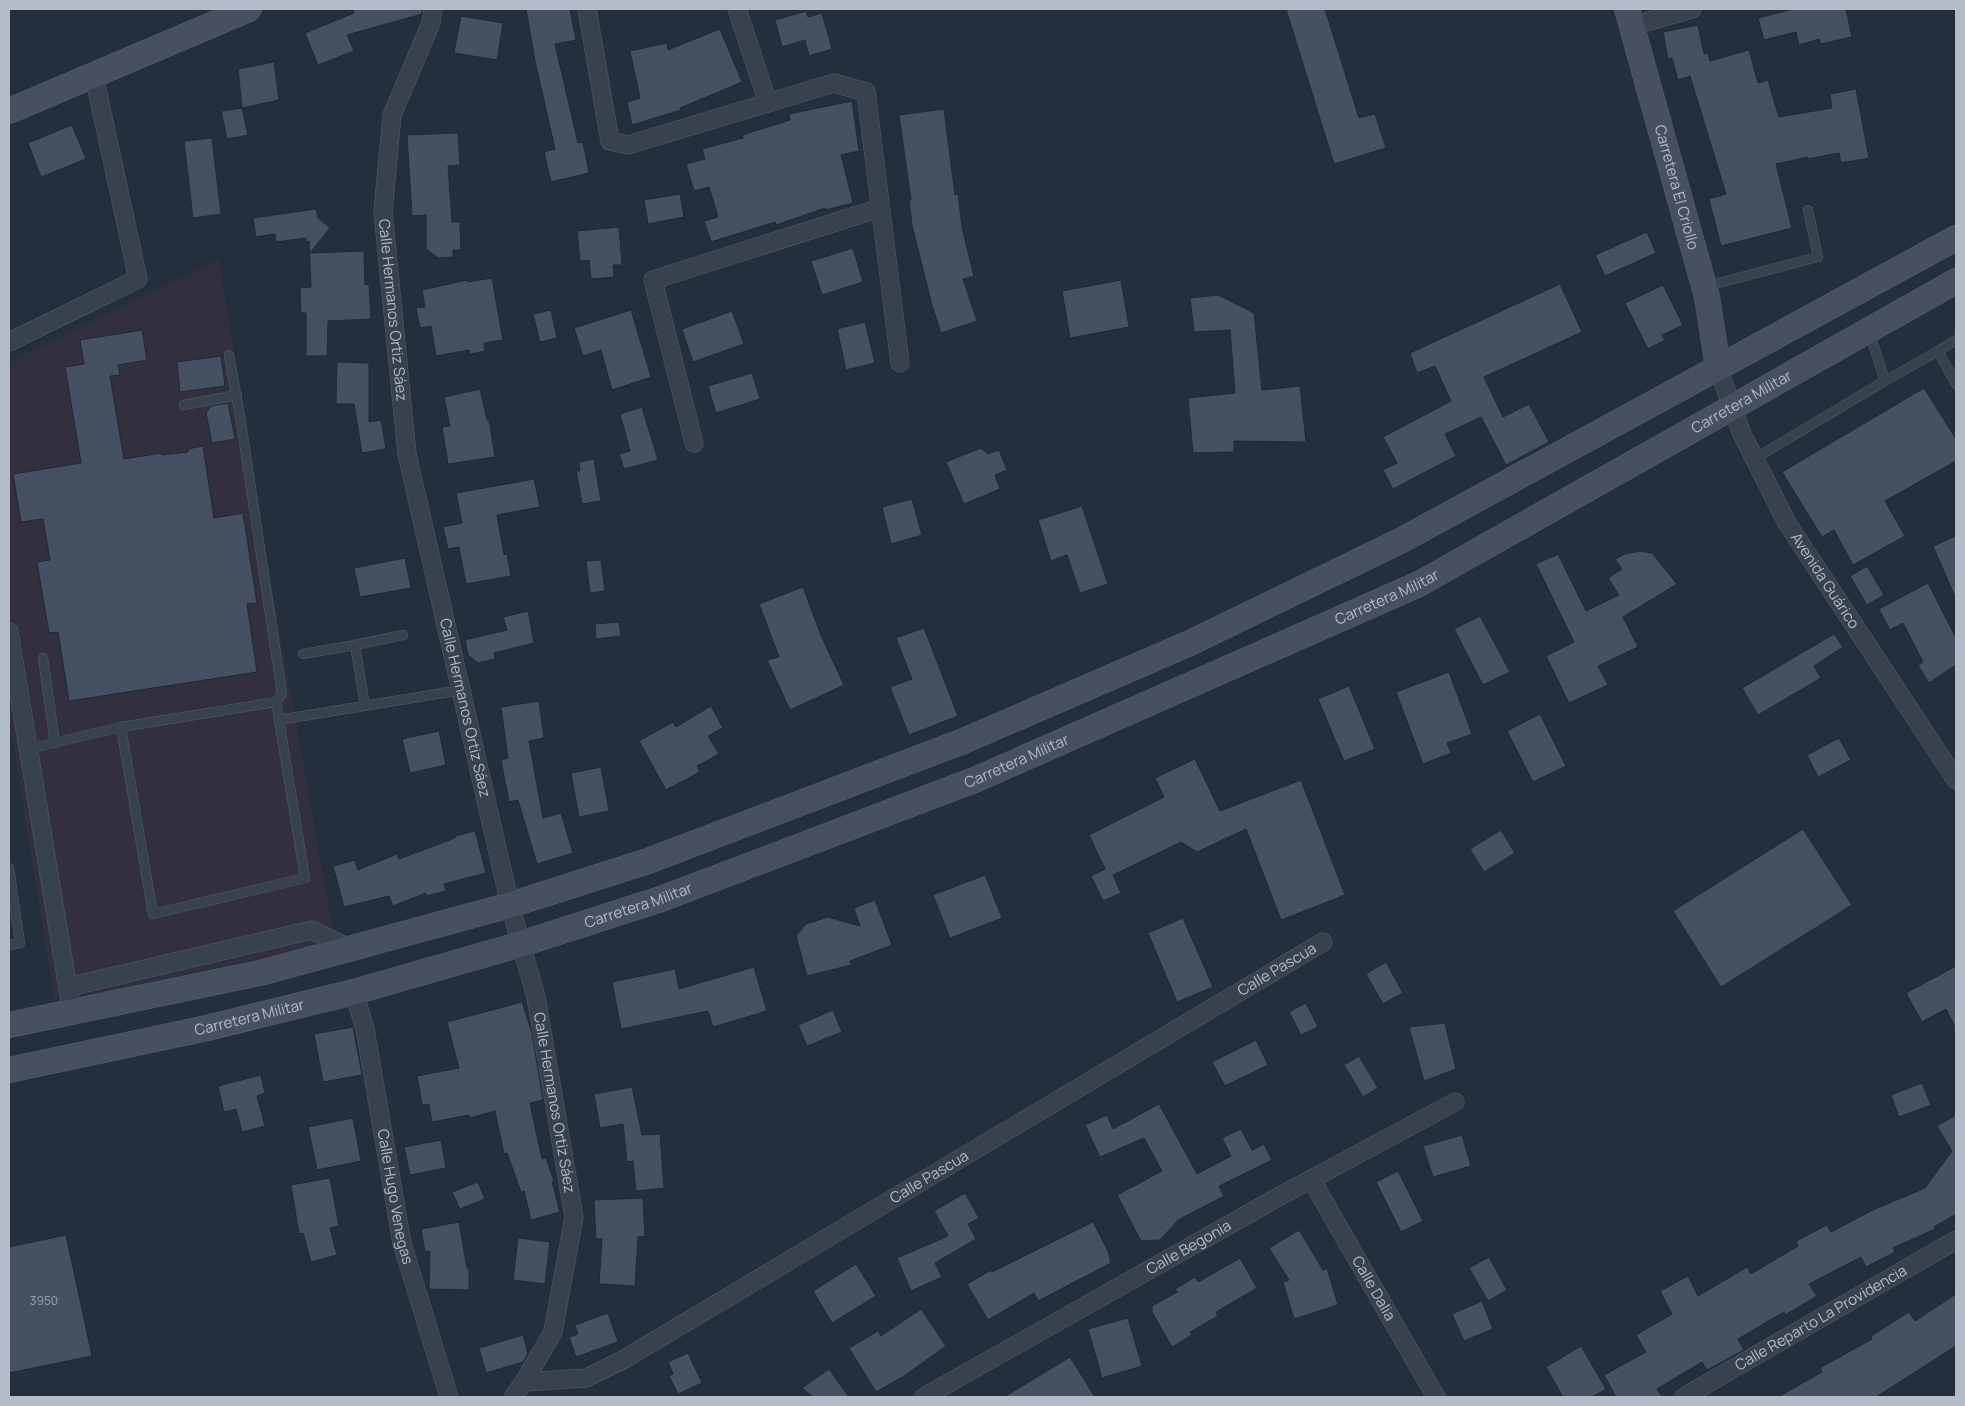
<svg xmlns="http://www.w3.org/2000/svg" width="1965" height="1406" font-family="Manrope,sans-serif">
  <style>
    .medical { fill: #32303f }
    .building { fill: #455162; stroke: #1f2835 }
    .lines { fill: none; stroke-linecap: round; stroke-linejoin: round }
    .lane-casing { stroke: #565f6c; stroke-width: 10 }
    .street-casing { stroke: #565f6c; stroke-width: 19 }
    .secondary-casing { stroke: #565f6c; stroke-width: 26 }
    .lane { stroke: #38414e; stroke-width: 9 }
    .street { stroke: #38414e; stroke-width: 18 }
    .secondary { stroke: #465061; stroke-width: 25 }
    .labels { text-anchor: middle; stroke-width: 4.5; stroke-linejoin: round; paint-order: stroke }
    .number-label { font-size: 12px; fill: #98a1af }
    .street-label { font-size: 15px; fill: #b4bcc9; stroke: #1d2633 }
  </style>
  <rect width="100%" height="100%" fill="#242f3e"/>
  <path class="medical" d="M219,259L263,538L335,942L103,992L54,999L9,716V362Z"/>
  <path class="building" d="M353,9H422V14L347,35L354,51L318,65L305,33L354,13Z
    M526,9H570L576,40L555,44L578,143L583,142L589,173L551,182L544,152L555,149L535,61Z
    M1286,9H1325L1359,118L1375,114L1386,148L1334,164Z
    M1793,9H1846L1852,37L1821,44L1819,39L1799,45L1796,32L1764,40L1758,18Z
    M806,11L808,17L822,13L832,49L809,56L805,40L782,47L775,20Z
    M461,16L503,23L497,60L454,53Z
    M1698,25L1704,54L1708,53L1710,61L1749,50L1758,83L1768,80L1779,117L1832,108L1830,94L1856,89L1869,158L1841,163L1839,153L1808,159V157L1776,164L1792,228L1721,246L1709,199L1726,194L1690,76L1678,80L1672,58L1668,59L1663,32Z
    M720,29L742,82L680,108L681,110L632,125L627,102L640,98L630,51L667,43L668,50Z
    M274,62L279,100L242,108L238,69Z
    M852,101L859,151L841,155L853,203L825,210V208L776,225L775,222L711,242L704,221L718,217L709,187L694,191L686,164L705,159L702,149L743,138L742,135L790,120L789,114Z
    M242,108L248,135L227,139L221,111Z
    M944,109L955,195L958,194L962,227L974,276L963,279L977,321L941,333L932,305L912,225L909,200H911L899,115Z
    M72,125L86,159L41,177L28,143Z
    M458,133L460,165L448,166L452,222H460L461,250H453V257L438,258L426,249V215L412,216L407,135Z
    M212,138L221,214L193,218L184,141Z
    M680,194L684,217L648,224L644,200Z
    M316,209L318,218L330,228L310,253L364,251L365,285L369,284L371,319L328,321L327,356H306V313H301L300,288L311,287L309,241L306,242V238L276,242L275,234L256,237L253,218Z
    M619,227L622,265H613L614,277L591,279L589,260L580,261L577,231Z
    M1647,232L1656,253L1605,276L1595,255Z
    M853,248L863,282L822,295L811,261Z
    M492,278L503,340L484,343L485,351L470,354L469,350L436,356L431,326L420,328L416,308L425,307L422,290L467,280L468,282Z
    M1121,280L1129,327L1070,338L1062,291Z
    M1560,284L1582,332L1484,377L1503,417L1529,404L1549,442L1506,465L1481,417L1445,434L1456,456L1393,489L1383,470L1397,463L1383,437L1451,401L1435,366L1417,373L1410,353Z
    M1663,285L1683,325L1662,335L1665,340L1648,349L1625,303Z
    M1218,295L1254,313L1262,390L1300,386L1306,442L1234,441V452L1193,453L1188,398L1235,393L1230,330L1194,332L1190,298Z
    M551,310L557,338L540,342L533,314Z
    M631,310L651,377L612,390L601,350L583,356L574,328Z
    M732,311L744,344L693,362L682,329Z
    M865,322L875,363L846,370L837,329Z
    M142,330L147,360L118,365L120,375L110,376L124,459L161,453L162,455L188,452V449L203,446L214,518L243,513L257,603L247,604L257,672L69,701L58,632L49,633L37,562L50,560L43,519L21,522L13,474L81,463L65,367L84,364L80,340Z
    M221,356L225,386L180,392L177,362Z
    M337,362L369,363V422L381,420L386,449L362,453L354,404H336Z
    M752,373L760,399L716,413L708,386Z
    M1924,388L1956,439V461L1885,501L1905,536L1853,565L1834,530L1822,537L1782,472Z
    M480,389L487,420H489L495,457L448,464L442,427L450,426L444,397Z
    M228,403L235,439L212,443L206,413L211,406Z
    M642,407L658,460L624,469L619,454L630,451L620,414Z
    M981,448L988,454L999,450L1007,470L995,475L1000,489L964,504L946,462Z
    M594,459L601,501L582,504L576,471H580L579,462Z
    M534,479L540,507L497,515L504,555L507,554L511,576L466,584L459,547L448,549L443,527L462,523L456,493Z
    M912,499L922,535L891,544L882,507Z
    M1082,506L1108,584L1080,593L1067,555L1051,561L1038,520Z
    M1956,536V599L1933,546Z
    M1640,551L1652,553L1677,584L1623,617L1638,647L1598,666L1608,685L1569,703L1546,656L1574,642L1536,564L1558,554L1586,611L1619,595L1608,578L1622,569L1615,559L1625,554Z
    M405,558L411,588L360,597L354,568Z
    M601,560L605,591L590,593L586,561Z
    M1867,566L1884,595L1867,605L1850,576Z
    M1928,583L1956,638V665L1929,683L1918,665L1923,662L1903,623L1890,630L1879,609Z
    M803,587L820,633L844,685L790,710L767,660L779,657L759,604Z
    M528,611L534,643L494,653L495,659L478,663L468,655L465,640L507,630L503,617Z
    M1480,616L1510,672L1483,685L1454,629Z
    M619,622L621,636L596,639L595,624Z
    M924,628L958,716L909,735L890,687L912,679L896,638Z
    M1834,634L1843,647L1814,666L1821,678L1758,715L1742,688Z
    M1449,672L1472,734L1447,743L1451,753L1423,764L1396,692Z
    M1349,686L1375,749L1344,761L1318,699Z
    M539,701L544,738L529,741L543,818L561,813L573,853L537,864L518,800L509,802L501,760L508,758L501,707Z
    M711,706L723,728L708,736L719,754L697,766L700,772L666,790L639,741L673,722L676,727Z
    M1540,714L1566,766L1533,782L1507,731Z
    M439,731L446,765L410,773L402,739Z
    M1839,738L1851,760L1818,777L1807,755Z
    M1195,759L1220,811L1301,780L1345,895L1281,920L1246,829L1197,852L1181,842L1113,875L1121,893L1103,901L1091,876L1105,869L1089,835L1164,797L1155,778Z
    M601,767L609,811L579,817L571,773Z
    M1803,829L1852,905L1721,987L1673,911Z
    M1501,830L1515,853L1484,872L1470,849Z
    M475,831L486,873L444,884L446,891L427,896L426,893L393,906L389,896L344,907L333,866L355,860L358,870L397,854L399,859L455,838V836Z
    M985,875L1002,918L950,938L933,895Z
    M875,900L892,945L850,961L851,965L807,976L796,936L806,924L828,917L860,926L854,908Z
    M1183,918L1213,987L1177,1002L1148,933Z
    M1386,962L1403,993L1383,1004L1366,974Z
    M1956,966V1029L1946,1009L1922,1022L1906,993Z
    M754,967L767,1011L713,1027L708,1011L621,1029L612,982L675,969L679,989Z
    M522,1002L532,1033L543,1100L530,1103L542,1159L546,1158L554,1181L552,1182L560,1212L531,1220L524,1191L521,1192L507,1153L504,1154L495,1111L470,1118L469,1115L432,1122L429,1104L422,1105L417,1076L459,1068L447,1022Z
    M1306,1003L1318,1027L1301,1035L1289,1012Z
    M833,1010L842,1032L807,1046L798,1025Z
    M1445,1023L1456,1069L1424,1081L1409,1027Z
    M353,1027L362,1075L323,1082L314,1034Z
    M1256,1040L1268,1065L1225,1086L1212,1062Z
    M1359,1056L1378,1088L1363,1097L1344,1065Z
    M261,1075L265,1093L257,1096L265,1126L242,1132L236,1109L224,1112L218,1086Z
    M1922,1083L1931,1105L1899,1117L1891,1095Z
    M632,1087L642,1135L660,1134L664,1188L636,1191L633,1161L627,1162L623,1124L600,1128L594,1094Z
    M1159,1104L1197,1174L1231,1156L1222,1138L1241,1129L1252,1150L1264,1144L1272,1160L1219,1186L1224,1196L1178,1220L1160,1240L1141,1241L1117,1195L1162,1171L1144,1138L1100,1157L1085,1125L1107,1115L1113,1129Z
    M1956,1115V1214L1934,1227L1935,1229L1893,1248L1895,1252L1866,1267L1861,1257L1809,1284L1817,1296L1785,1315L1784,1312L1738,1339L1744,1350L1707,1370L1702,1362L1657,1389L1662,1397H1616L1604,1375L1646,1352L1636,1335L1672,1314L1660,1291L1688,1276L1698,1296L1747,1267L1751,1274L1798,1246L1796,1241L1827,1225L1831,1232L1873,1210L1925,1188L1952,1151L1937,1126Z
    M353,1118L361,1161L317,1170L308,1127Z
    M1462,1135L1471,1166L1433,1177L1423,1146Z
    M441,1140L446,1168L410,1175L404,1147Z
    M1398,1171L1423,1221L1401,1232L1376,1182Z
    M330,1178L339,1226L330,1228L337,1255L311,1262L303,1233L299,1234L291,1185Z
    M478,1182L485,1199L460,1209L452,1192Z
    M965,1193L979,1218L968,1224L976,1239L935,1263L942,1277L911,1291L897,1258L948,1236L934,1211Z
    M643,1198L645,1236L638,1237L635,1286L599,1284L602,1239H596L594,1200Z
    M459,1222L467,1268H469V1290L429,1289L430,1251L425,1252L421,1229Z
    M1093,1222L1108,1251L1111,1263L1038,1301L1034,1293L988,1320L967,1284L991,1270L992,1272Z
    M1299,1230L1323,1270L1327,1268L1338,1305L1294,1319L1283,1282L1289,1280L1269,1248Z
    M66,1235L92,1356L9,1373V1247Z
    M518,1238L550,1242L545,1284L513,1280Z
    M1489,1257L1507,1290L1488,1301L1469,1268Z
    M1240,1258L1257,1288L1216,1312L1218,1316L1190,1332L1192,1335L1172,1347L1152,1312V1306L1177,1292L1175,1289L1195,1277L1198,1282Z
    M856,1264L876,1296L832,1323L813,1291Z
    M1956,1294V1346L1876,1397H1778L1822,1372L1820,1368L1872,1339L1871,1336L1909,1312L1915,1321Z
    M1482,1301L1493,1329L1464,1341L1452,1314Z
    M921,1309L946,1346L904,1376L876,1392L849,1348L878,1331L881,1336Z
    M608,1313L618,1342L576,1357L569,1337L578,1334L575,1325Z
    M1128,1318L1142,1366L1102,1378L1088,1329Z
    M523,1335L528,1354L523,1362L486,1373L479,1348Z
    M1581,1346L1606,1389L1592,1397H1563L1546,1367Z
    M688,1353L702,1383L678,1394L669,1376L673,1374L668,1362Z
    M1070,1357L1095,1397H1004Z
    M829,1369L849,1397H813L802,1388Z"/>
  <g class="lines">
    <defs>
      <path id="lane" d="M1707,286L1818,257L1808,210
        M1938,351L1956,340
        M229,355L241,422L282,694L276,702
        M1885,381L1938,351L1956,384
        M184,405L237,395
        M1754,459L1885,381L1869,331
        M303,654L355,645
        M43,658L55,743
        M365,706L355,645L403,635
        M279,720L276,702L121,727L153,914L305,878L279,720L461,690
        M28,749L121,727
        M9,868L20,943L9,945"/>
      <g id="street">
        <path id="s1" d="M433,9L431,23L392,115L383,212L407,454L510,905L536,997L574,1217L553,1332L524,1382L513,1397"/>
        <path d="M587,9L610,141L628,145L834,83L866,92L900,363"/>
        <path d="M737,9L768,103"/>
        <path d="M1632,26L1692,9"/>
        <path d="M9,342L138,279L94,76"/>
        <path id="s2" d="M1718,368L1742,434L1787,523L1956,780"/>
        <path d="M694,443L653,280L880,208"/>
        <path d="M9,632L72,1013"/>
        <path d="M68,987L312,930L351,949"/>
        <path id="s3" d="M354,992L365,1029L402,1243L449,1397"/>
        <path id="s4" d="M1311,1179L1436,1397"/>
        <path id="s5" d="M524,1382L586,1378L621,1361L1323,942"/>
        <path id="s6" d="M924,1397L1280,1196L1455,1102"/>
        <path id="s7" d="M1684,1397L1956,1240"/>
      </g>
      <g id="secondary">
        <path id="s8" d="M1627,9L1707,297L1718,368"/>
        <path d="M9,111L249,9"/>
        <path d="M9,1025L264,972L510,905L648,861L961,742L1190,643L1402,540L1956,238"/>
        <path id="s9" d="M9,1070L207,1028L354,992L521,944L661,899L977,779L1419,584L1956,281"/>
      </g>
    </defs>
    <use href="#lane" class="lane-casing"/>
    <use href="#street" class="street-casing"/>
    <use href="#secondary" class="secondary-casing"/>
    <use href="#lane" class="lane"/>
    <use href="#street" class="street"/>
    <use href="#secondary" class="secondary"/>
  </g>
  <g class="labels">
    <g class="number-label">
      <text x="44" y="1305">3950</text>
    </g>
    <g class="street-label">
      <text dy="5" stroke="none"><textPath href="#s8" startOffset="185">Carretera El Criollo</textPath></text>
      <text dy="5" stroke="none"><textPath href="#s1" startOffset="310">Calle Hermanos Ortiz Sáez</textPath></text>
      <text dy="5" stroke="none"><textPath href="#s9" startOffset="1866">Carretera Militar</textPath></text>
      <text dy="5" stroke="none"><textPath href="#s2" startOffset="239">Avenida Guárico</textPath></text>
      <text dy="5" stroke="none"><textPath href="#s9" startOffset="1461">Carretera Militar</textPath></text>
      <text dy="5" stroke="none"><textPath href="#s1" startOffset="715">Calle Hermanos Ortiz Sáez</textPath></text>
      <text dy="5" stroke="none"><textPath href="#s9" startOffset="1056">Carretera Militar</textPath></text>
      <text dy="5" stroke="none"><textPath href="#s9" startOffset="651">Carretera Militar</textPath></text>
      <text dy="5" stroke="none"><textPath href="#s5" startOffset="865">Calle Pascua</textPath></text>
      <text dy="5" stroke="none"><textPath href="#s9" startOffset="246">Carretera Militar</textPath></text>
      <text dy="5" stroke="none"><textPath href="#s1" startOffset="1120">Calle Hermanos Ortiz Sáez</textPath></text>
      <text dy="5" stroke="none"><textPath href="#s5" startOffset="460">Calle Pascua</textPath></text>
      <text dy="5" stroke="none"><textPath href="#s3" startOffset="209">Calle Hugo Venegas</textPath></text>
      <text dy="5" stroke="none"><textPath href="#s6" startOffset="304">Calle Begonia</textPath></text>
      <text dy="5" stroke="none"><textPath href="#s4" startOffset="126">Calle Dalia</textPath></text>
      <text dy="5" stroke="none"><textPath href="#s7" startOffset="158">Calle Reparto La Providencia</textPath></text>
    </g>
  </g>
  <rect width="1965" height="1406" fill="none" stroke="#b4bcc9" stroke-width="20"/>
</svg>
